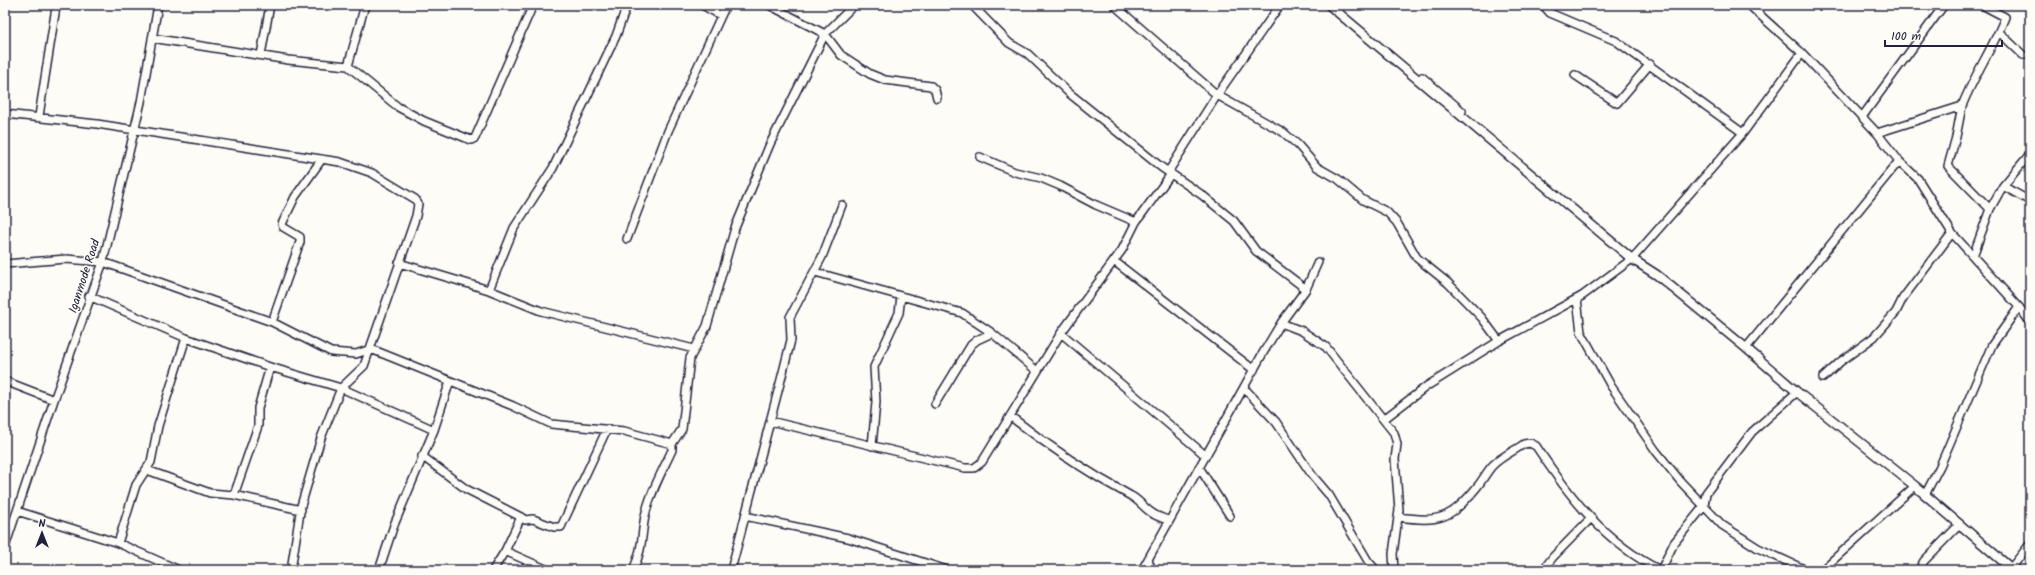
<svg xmlns="http://www.w3.org/2000/svg" width="2035" height="575" font-family="Kalam,sans-serif">
  <style>
    .lines { fill: none; stroke-linecap: round; stroke-linejoin: round }
    .minor-casing { stroke: #22223b; stroke-width: 10 }
    .tertiary-casing { stroke: #22223b; stroke-width: 11 }
    .minor { stroke: #fdfcf7; stroke-width: 7 }
    .tertiary { stroke: #fdfcf7; stroke-width: 8 }
    .labels { text-anchor: middle; stroke-width: 3; stroke-linejoin: round; paint-order: stroke }
    .street-label { font-size: 12px; fill: #22223b; stroke: #fdfcf7 }
  </style>
  <rect width="100%" height="100%" fill="#fdfcf7"/>
  <filter id="ink" filterUnits="userSpaceOnUse"><feTurbulence type="fractalNoise" baseFrequency=".025" numOctaves="2"/><feDisplacementMap in="SourceGraphic" scale="8" xChannelSelector="R" yChannelSelector="G"/><feConvolveMatrix kernelMatrix="1 2 1 2 8 2 1 2 1" color-interpolation-filters="sRGB"/></filter>
  <g filter="url(#ink)">
    <g class="lines">
      <defs>
        <path id="minor" d="M702,5L720,15
          M769,5L825,34L841,55L870,74L885,80L931,86L935,90L937,98
          M972,5L1009,43L1028,54L1069,93L1161,167L1202,195L1234,221L1256,251L1306,289
          M1114,5L1217,95L1283,132L1298,145L1317,167L1338,179L1363,200L1387,212L1397,223L1417,258L1448,283L1482,318L1499,341L1582,296L1632,259
          M1543,5L1550,13L1616,41L1743,133
          M1749,5L1802,53L1877,133L1899,161L1918,179L1952,233L2019,307L2030,322
          M1999,32L2023,55
          M152,38L288,60L348,66L398,107L424,121L471,140L475,138L533,5
          M261,55L270,5
          M348,66L365,5
          M1575,75L1617,103L1650,64
          M1422,77L1462,111
          M1962,106L1956,137L1948,166L1990,209
          M5,114L97,124L340,162L372,173L415,199L418,204L416,216L364,366L341,388L321,438L301,506L291,570
          M39,116L56,7
          M1862,117L1944,5
          M1877,133L1962,106C1974,75 1993,48 2005,17L1982,5
          M980,157L1015,172L1041,178L1060,186L1096,205L1136,222
          M1171,174L1170,169L1217,95L1280,5
          M2003,186L2030,201
          M627,239L668,131L726,5
          M1628,256L1632,259L1743,133L1802,53
          M1973,256L1990,209L2003,186L2030,154
          M1114,261L1254,370
          M399,263L489,290L541,311L694,349
          M5,264L66,259L103,262L272,322L331,352L356,354L371,349L513,406L551,424L624,431L672,444
          M815,272L962,313L992,333L1037,371
          M489,290L514,228L553,168L616,36L627,5
          M89,296L186,338L270,367L341,388L434,430
          M1577,299L1581,332L1611,386L1656,451L1681,482L1722,525L1758,548L1806,570
          M272,322L300,242V237L283,227L282,224L295,197L322,159
          M1281,323L1302,331L1326,347L1394,433L1397,444L1395,459L1399,510L1393,554L1394,570
          M1061,333L1205,455
          M1746,348L1899,161
          M1823,378L1840,362L1874,337L1896,312L1903,298L1952,233
          M5,381L54,400
          M1244,388L1276,422L1312,475L1329,495L1368,561L1376,570
          M935,404L971,345L977,340L992,333
          M1010,416C1048,446 1088,473 1131,496C1139,500 1144,508 1152,513C1157,517 1164,518 1169,521
          M1384,419L1427,386L1499,341
          M770,421L965,468H974L982,462L1061,333L1122,250L1136,222L1171,174
          M872,446L876,402L874,367L899,313L901,296
          M422,456L466,489L521,517
          M1199,467L1230,516
          M147,470L210,493L234,495L301,510
          M234,495L258,426V408L270,367
          M1925,495L1940,466L1992,345L2019,307
          M17,511L118,543L179,570
          M745,516L848,538L947,570
          M1398,517C1439,522 1449,521 1477,487C1483,480 1487,471 1493,465C1502,456 1514,451 1524,444L1530,443L1536,446C1569,496 1605,543 1660,570
          M118,543L136,485L151,462L158,426L186,338
          M5,547L54,400L103,262L141,102L158,5
          M505,551L548,570
          M1148,560L1152,570
          M2011,568L2030,544
          M379,570L394,525L434,430L450,381
          M493,570L505,551L521,517L525,520L533,519L554,527H561L607,429
          M633,570C643,549 641,537 645,516C650,493 662,472 672,450V444L682,429L690,358L707,326L735,228L770,144L825,34L854,5
          M731,570L783,372L791,340L790,317L822,257L842,205
          M1142,570L1263,353L1281,323L1306,289L1318,262
          M1543,570L1553,557L1590,519
          M1661,570L1674,543L1704,506L1706,493L1752,432L1797,392
          M1822,570L1915,486
          M1919,570L1924,561L1960,524"/>
        <path id="tertiary" d="M1329,5L1632,259L1657,275L1746,348L1797,392L1915,486L2013,570"/>
      </defs>
      <use href="#minor" class="minor-casing"/>
      <use href="#tertiary" class="tertiary-casing"/>
      <use href="#minor" class="minor"/>
      <use href="#tertiary" class="tertiary"/>
    </g>
  </g>
  <g class="labels">
    <g class="street-label">
      <text transform="translate(84 276) rotate(-72)" y="4">Iganmode Road</text>
    </g>
  </g>
  <rect width="2035" height="575" fill="none" stroke="#fdfcf7" stroke-width="20"/>
  <rect x="10" y="10" width="2015" height="555" fill="none" stroke="#22223b" stroke-width="1.5" filter="url(#ink)"/>
  <g transform="translate(42 533)" stroke="#fdfcf7" stroke-width="3" paint-order="stroke">
  <path d="M0-3L7 15L0 10L-7 15Z" fill="#22223b"/>
  <text y="-6" font-size="11" font-weight="bold" text-anchor="middle" fill="#22223b">N</text>
  </g>
  <path d="M1885 40v6h117v-6" fill="none" stroke="#22223b" stroke-width="2"/>
  <text x="1891" y="40" font-size="12" fill="#22223b" stroke="#fdfcf7" stroke-width="3" paint-order="stroke">100 m</text>
</svg>
